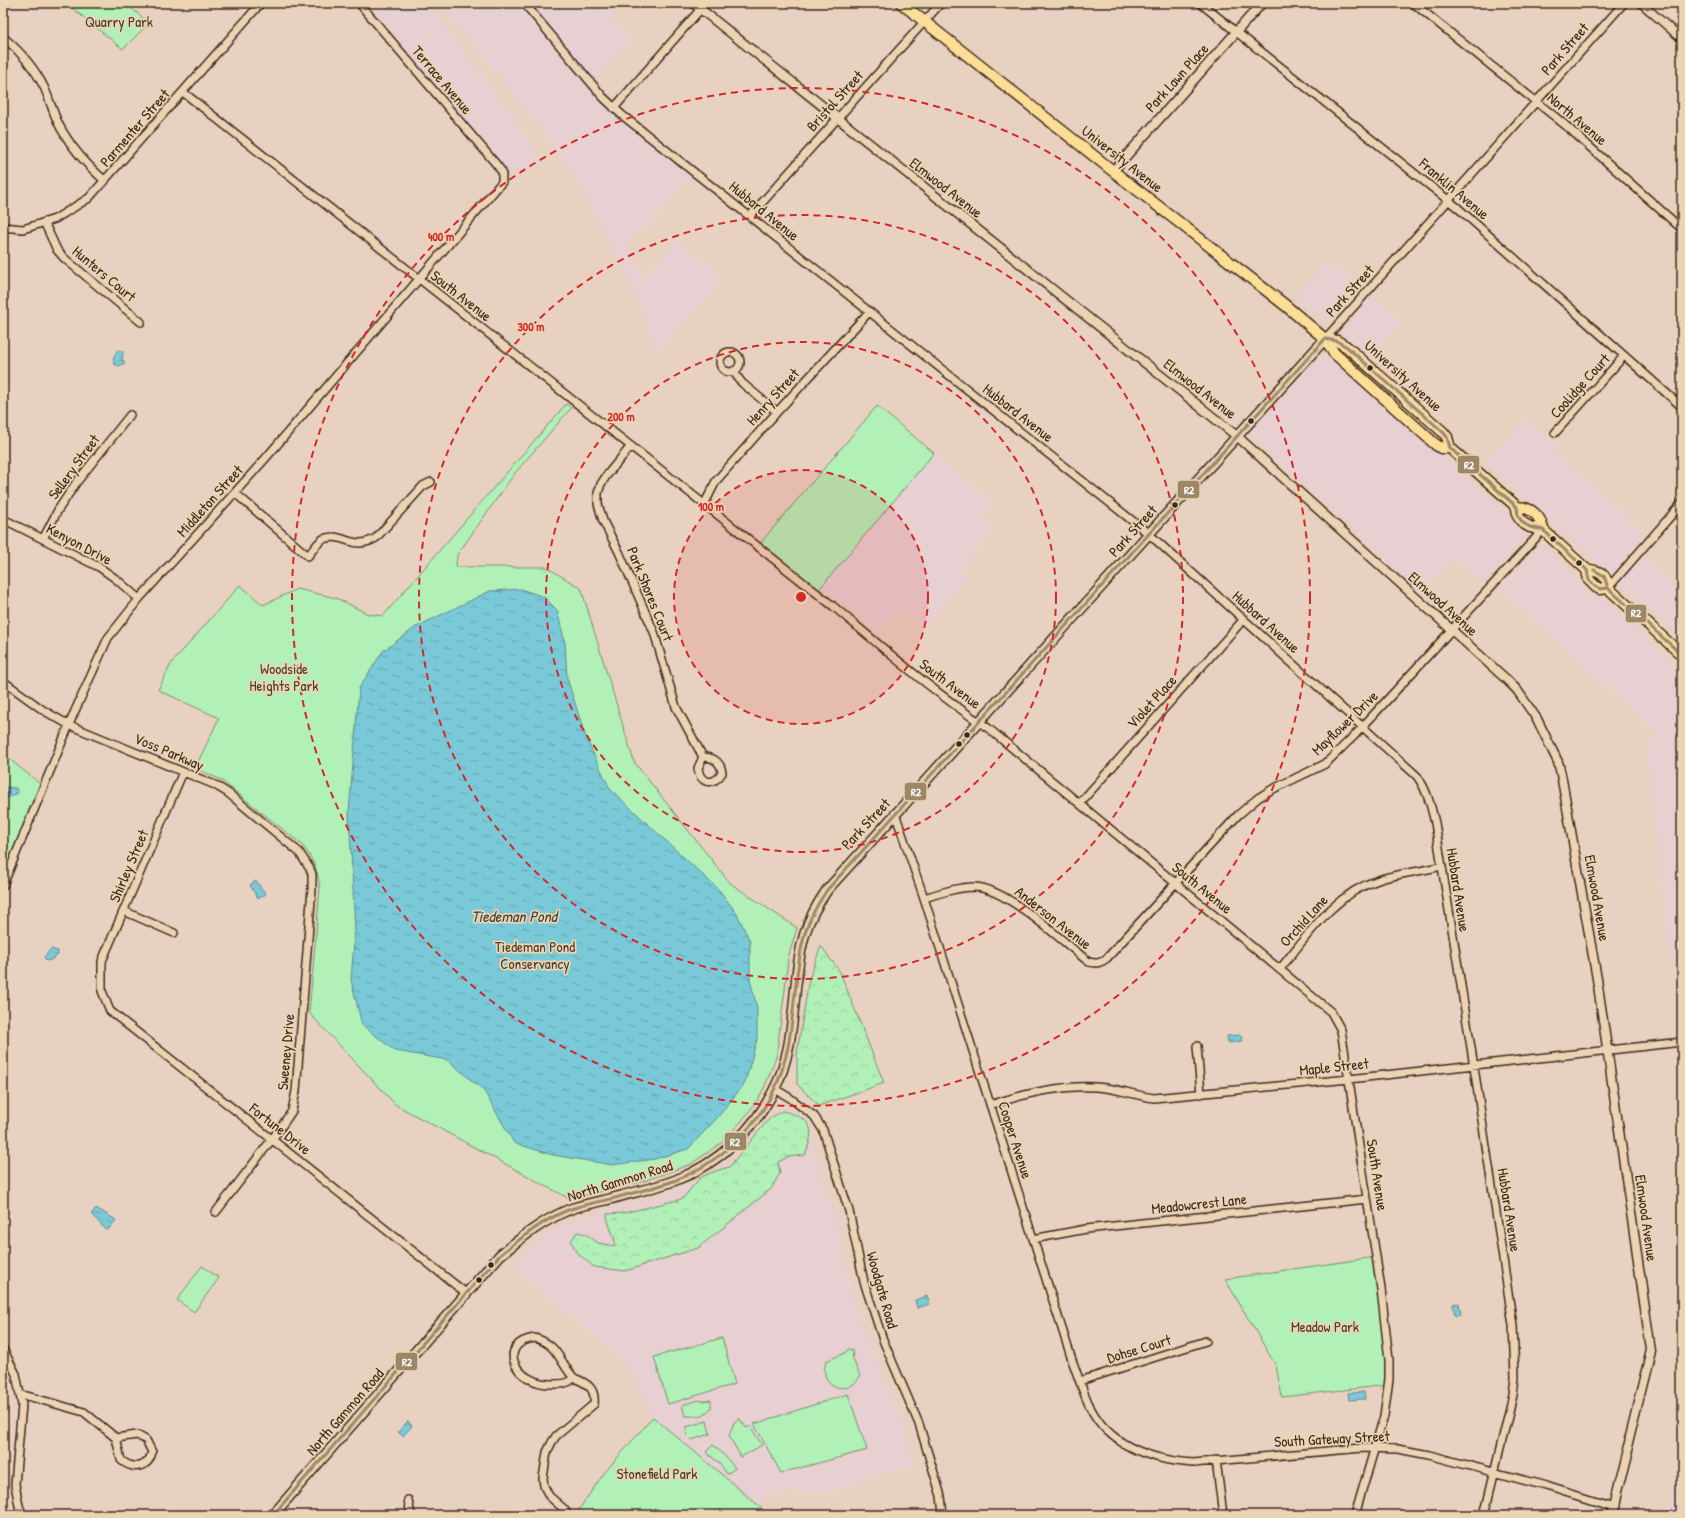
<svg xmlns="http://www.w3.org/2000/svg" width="1685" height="1518" font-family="'Patrick Hand',sans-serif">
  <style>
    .built { fill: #e7cfd2 }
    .green { fill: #b1f1b8; stroke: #768e6b }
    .forest { fill: url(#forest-crowns); stroke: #768e6b }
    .water { fill: url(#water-ripples); stroke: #61898e }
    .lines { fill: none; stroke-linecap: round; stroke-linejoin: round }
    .minor-casing { stroke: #3b2a1e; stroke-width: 10 }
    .tertiary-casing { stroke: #3b2a1e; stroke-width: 11 }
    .secondary-casing { stroke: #3b2a1e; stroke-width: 12 }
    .primary-casing { stroke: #3b2a1e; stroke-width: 13 }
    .minor { stroke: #ebd3b3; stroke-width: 7 }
    .tertiary { stroke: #ebd3b3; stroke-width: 8 }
    .secondary { stroke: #ebd3b3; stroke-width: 9 }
    .primary { stroke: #fdde96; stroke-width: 10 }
    .bus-1-casing { stroke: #ebd3b3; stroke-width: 6 }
    .bus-1 { stroke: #9c8767; stroke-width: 3 }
    .ring { fill: none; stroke: #d62828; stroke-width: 2; stroke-dasharray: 7 5 }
    .bus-dot { fill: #3b2a1e; stroke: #ebd3b3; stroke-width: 1.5 }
    .labels { text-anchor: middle; stroke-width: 3.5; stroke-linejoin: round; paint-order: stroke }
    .park-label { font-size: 15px; fill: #473e2d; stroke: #ebd3b3 }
    .street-label { font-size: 15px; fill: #3b2a1e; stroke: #ebd3b3 }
    .water-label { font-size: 16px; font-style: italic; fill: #44423a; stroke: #ebd3b3 }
    .centre { fill: #d62828; stroke: #ebd3b3; stroke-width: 2 }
    .ring-label { font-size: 12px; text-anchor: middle; font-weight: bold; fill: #d62828; stroke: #ebd3b3; stroke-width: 3.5; stroke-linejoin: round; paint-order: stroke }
    .line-badge { stroke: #ebd3b3; stroke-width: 1.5 }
    .badge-label { font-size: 11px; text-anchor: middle; font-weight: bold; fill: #fff }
  </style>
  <defs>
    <pattern id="forest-crowns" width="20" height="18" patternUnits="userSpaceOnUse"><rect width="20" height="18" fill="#b1f1b8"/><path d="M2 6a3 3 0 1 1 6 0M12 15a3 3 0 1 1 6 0" fill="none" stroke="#99cf9e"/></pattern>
    <pattern id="water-ripples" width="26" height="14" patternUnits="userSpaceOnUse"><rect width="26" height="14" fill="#7ac9d8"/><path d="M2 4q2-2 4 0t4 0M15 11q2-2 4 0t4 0" fill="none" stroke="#65a3af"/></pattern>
  </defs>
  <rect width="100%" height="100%" fill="#e9d1c1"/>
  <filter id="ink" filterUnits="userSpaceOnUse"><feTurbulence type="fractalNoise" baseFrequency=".025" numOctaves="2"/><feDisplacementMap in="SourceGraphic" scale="8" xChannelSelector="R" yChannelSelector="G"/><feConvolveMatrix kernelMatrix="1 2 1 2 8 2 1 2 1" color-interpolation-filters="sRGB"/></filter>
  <g filter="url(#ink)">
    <path class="built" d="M359,3H425L444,25L505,105L543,162L502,176Z
      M438,3H613L620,8L611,19L632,38L592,84L603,97L693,171L662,212L628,242L634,262L642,279L677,239L723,278L658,352L624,268L579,185L548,140L505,82Z
      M1325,263L1333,269L1335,267L1360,287L1327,322L1295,298Z
      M1373,296L1402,321L1369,360L1345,338L1343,333L1344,328Z
      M1323,356H1328L1333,359L1525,530V537L1483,583L1453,557L1421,591L1250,436L1252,430L1318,359Z
      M1525,418L1543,433L1547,441L1555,444L1557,449L1555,453L1646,532L1631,548L1682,593V639L1485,463Z
      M934,453L995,504L983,519L995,529L960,571L967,578L925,627L900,607L879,632L822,586Z
      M1539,546L1544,547L1568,568L1662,653L1682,673V1008L1677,958H1670L1646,747L1657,735L1638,717L1637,711H1632L1499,588Z
      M777,1110H799L812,1141L838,1228L857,1318L901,1418L915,1466L866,1477L834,1492H765L764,1510L653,1417L625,1363L512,1266L548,1234L584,1217L667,1194L728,1164Z
      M1682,1477V1515H1665Z"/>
    <path class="green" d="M66,3H125L149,23L123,49Z
      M566,404L571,408L515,473L457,555L456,567H546L581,588L634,762L730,883L797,928L788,958L785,989L776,1057L765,1086L757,1101L744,1118L724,1141L691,1164L644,1181L570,1199L396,1105L309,1013L320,888C318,870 312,856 300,843L221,780L195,768L219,718L158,690L171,664L240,585L263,605L297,589L336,598L368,614L383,616Z
      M877,406L934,453L816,593L757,547Z
      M3,754L43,786L3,885Z
      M1376,1257L1388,1385L1282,1397L1276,1366L1225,1279Z
      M202,1266L219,1278L194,1312L177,1300Z
      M722,1338L735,1384L668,1404L654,1357Z
      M848,1349L852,1350L853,1359L860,1376C853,1391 835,1392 826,1378L824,1370L826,1361L845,1353Z
      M848,1394L867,1450L781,1473L754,1424Z
      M699,1400L703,1401L711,1400V1408L703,1416H685L682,1405Z
      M653,1417L764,1510L765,1515H575L605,1472Z
      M740,1419L746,1428L750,1426L762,1445L741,1457L729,1436L734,1422Z
      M707,1421L710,1434L691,1440L687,1436L686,1427Z
      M713,1445L724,1455L735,1468L727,1474L719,1463L706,1452Z"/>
    <path class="forest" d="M821,946L840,972L884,1083L819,1106L797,1084V1054L809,979Z
      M783,1111C812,1119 816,1127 805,1155L788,1157L778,1162L780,1173L771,1189L698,1248L625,1271L594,1267L576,1252L571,1241L577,1232L586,1234L598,1243L616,1246C614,1234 608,1226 607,1214L624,1213L682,1199L700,1178L710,1173L729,1167L770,1118Z"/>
    <path class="water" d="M118,350L122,351L123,353L122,360H123L125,363L119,366L114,364C112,360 115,353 118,350Z
      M521,589L544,597L557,610L565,643L567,678L586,738L610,789L720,891L737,914L750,941V979L757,1008V1039L745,1083L718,1117L688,1149L655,1159L612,1165L553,1155L514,1143L484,1091L448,1060L395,1051L362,1025L351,980L355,930L349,813L359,688L383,651L416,627L490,591Z
      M3,787L16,788L18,793L3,800Z
      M256,881L263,891H264L266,894L258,899L250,885Z
      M51,949L58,951V955L49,961L46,960L44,957Z
      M1241,1035L1242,1041L1228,1043L1227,1036Z
      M96,1208L116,1220L107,1231L91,1214Z
      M927,1296L930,1304L917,1308L915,1300Z
      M1459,1303L1461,1315L1455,1316L1453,1304Z
      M1364,1392L1365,1399L1349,1400L1348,1393Z
      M408,1421L412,1426L403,1436L398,1432Z"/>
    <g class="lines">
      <defs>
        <path id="minor" d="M524,3L603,97L622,115L1149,534L1417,776C1427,790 1431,806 1435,823L1472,1054L1513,1325L1515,1377L1513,1395L1484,1515
          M1200,3L1458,208L1682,407
          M1413,3L1564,124L1682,229
          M1641,3L1682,39
          M3,37C20,51 34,67 44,87C51,102 54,118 63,132C74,151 89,167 105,181
          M183,92L833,606C883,648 933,692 988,728L1331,1012L1341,1030L1346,1061L1381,1289L1389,1360V1379L1384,1416L1355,1515
          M614,108L706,3
          M750,216L941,3
          M44,222L57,250L64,258L141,322
          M3,227L23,229L55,219L89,198L261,3
          M1325,339L1624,3
          M720 362a10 10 0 1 1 20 0a10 10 0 1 1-20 0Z
          M733,371L742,383L777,412
          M1555,433L1624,356
          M631,446L607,475L601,484L598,493V504L603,521L619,552L654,632L676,707L703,757
          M235,493L308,556C312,551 318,542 323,539C343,531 352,552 376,538L423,486L431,482
          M704,505L716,481L777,412L869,312
          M3,519L99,567L116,579L139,599
          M43,539L58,510L76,483L130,415
          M1608,588L1682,503
          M3,681L43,710L69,725L215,785L228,793L299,852L310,869L312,874V888L296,1091L292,1111L279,1130L216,1212
          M703,757C713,757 721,762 722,773C714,786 700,784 698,768Z
          M183,772L102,961V991L110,1011L467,1294
          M1080,803L1244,619
          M895,813L924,898L1072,1360C1078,1376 1083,1393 1091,1409C1111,1447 1153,1460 1193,1463L1362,1448L1398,1449L1429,1455L1546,1486L1613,1507
          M3,885L74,713L108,638L139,599L265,459L502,182V172L496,164L359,3
          M924,898C940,893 958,887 975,887C1007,888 1063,942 1089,962C1097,964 1101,963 1107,958L1238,815L1258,798L1271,790L1325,764L1355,735L1543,530
          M124,911L174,933
          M1280,969C1308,935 1334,894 1378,880C1398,873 1421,872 1441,866
          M1197,1046L1201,1094
          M775,1089L790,1098L814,1116L823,1130L849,1211L864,1282L883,1340L919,1424L941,1496L943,1515
          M990,1105C1027,1093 1067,1083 1106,1088C1122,1090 1138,1096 1154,1098L1349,1079L1682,1042
          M1033,1239L1086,1229L1367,1199
          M535,1338C559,1345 559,1362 574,1378C567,1384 562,1384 554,1384C515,1386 495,1343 535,1338Z
          M3,1349L16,1374L22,1405L15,1484L19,1506L23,1515
          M1080,1381L1206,1341
          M20,1394L84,1412L116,1438
          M137,1435L146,1440L152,1452C148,1469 133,1470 121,1460L116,1438Z
          M1216,1460L1223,1515
          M408,1500L411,1515
          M568,1515L564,1509L549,1496L544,1486L543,1478L547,1452L552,1442L556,1436L594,1404C596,1388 587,1383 574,1378"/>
        <path id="tertiary" d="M693,3L1238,437L1506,679L1517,690L1537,719L1558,762L1561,774L1597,979L1651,1350L1610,1515
          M1113,171L1262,3"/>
        <path id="secondary" d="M273,1515L500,1255C521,1238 542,1221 568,1210C584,1204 604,1201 621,1196C639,1191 658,1187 676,1180C718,1164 754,1130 774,1090C799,1042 790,983 805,933C810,917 818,903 827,890L1325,339"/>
        <path id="primary" d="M901,3L1113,171L1285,305L1325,339L1334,353L1435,444L1441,448H1450
          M1325,339L1337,341L1347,347L1443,432L1447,437L1450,448L1517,507L1518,516L1523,523L1530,527L1543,530L1587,570L1589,580L1596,587L1600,589L1608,588
          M1517,507C1531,507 1541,516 1543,530
          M1587,570C1599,570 1607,575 1608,588L1682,655"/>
      </defs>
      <use href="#minor" class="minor-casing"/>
      <use href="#tertiary" class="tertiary-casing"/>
      <use href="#secondary" class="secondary-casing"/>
      <use href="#primary" class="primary-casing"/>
      <use href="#minor" class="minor"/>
      <use href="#tertiary" class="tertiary"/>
      <use href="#secondary" class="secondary"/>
      <use href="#primary" class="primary"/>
      <defs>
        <path id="bus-1" d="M1325,339L1337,341L1347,347L1443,432L1447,437L1450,448L1517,507L1518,516L1523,523L1530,527L1543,530L1587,570L1589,580L1596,587L1600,589L1608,588
          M1594,570L1604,576L1608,588L1682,655
          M273,1515L500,1255C521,1238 543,1220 568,1210C583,1204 599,1202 615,1198C635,1192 656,1188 676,1180C718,1163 754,1131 774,1090C798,1041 790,985 805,933C810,917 818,903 827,890L1325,339"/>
      </defs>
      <use href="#bus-1" class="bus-1-casing"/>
      <use href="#bus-1" class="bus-1"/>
    </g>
  </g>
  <circle cx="801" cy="597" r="127" fill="#d62828" fill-opacity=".12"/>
  <g class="ring">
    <circle cx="801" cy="597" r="127"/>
    <circle cx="801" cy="597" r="255"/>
    <circle cx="801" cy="597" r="382"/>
    <circle cx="801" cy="597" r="509"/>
  </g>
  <g class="bus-dot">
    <circle cx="1370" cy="368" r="3.5"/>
    <circle cx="1251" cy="421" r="3.5"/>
    <circle cx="1175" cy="505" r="3.5"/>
    <circle cx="1553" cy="539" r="3.5"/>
    <circle cx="1579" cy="563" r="3.5"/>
    <circle cx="967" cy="735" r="3.5"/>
    <circle cx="959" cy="744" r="3.5"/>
    <circle cx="491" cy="1265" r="3.5"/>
    <circle cx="479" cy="1280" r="3.5"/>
  </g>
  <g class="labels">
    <g class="park-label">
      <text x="119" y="27">Quarry Park</text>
      <text x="284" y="674">Woodside<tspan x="284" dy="17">Heights Park</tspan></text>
      <text x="535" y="952">Tiedeman Pond<tspan x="535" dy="17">Conservancy</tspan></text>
      <text x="1325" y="1332">Meadow Park</text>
      <text x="657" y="1479">Stonefield Park</text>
    </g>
    <g class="street-label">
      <text transform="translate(1565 49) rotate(-49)" y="5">Park Street</text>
      <text transform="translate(1177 78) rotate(-48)" y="5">Park Lawn Place</text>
      <text transform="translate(442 80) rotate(50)" y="5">Terrace Avenue</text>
      <text transform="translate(835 101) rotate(-48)" y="5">Bristol Street</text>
      <text transform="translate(1577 119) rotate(40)" y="5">North Avenue</text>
      <text transform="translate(135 128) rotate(-49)" y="5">Parmenter Street</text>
      <text transform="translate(1122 159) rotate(38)" y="5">University Avenue</text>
      <text transform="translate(946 188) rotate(38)" y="5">Elmwood Avenue</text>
      <text transform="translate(1454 189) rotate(40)" y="5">Franklin Avenue</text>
      <text transform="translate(764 211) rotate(39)" y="5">Hubbard Avenue</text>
      <text transform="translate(104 274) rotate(40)" y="5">Hunters Court</text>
      <text transform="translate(1350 291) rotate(-48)" y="5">Park Street</text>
      <text transform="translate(461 296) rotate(38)" y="5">South Avenue</text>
      <text transform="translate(1403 376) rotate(42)" y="5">University Avenue</text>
      <text transform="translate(1580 386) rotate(-48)" y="5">Coolidge Court</text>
      <text transform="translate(1200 389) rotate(38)" y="5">Elmwood Avenue</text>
      <text transform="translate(773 397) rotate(-48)" y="5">Henry Street</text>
      <text transform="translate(1018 413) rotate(38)" y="5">Hubbard Avenue</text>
      <text transform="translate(74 467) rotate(-54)" y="5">Sellery Street</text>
      <text transform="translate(210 501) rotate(-48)" y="5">Middleton Street</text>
      <text transform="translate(1133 531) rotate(-48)" y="5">Park Street</text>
      <text transform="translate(79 544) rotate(28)" y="5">Kenyon Drive</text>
      <text transform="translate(650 594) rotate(68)" y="5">Park Shores Court</text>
      <text transform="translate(1443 604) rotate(42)" y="5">Elmwood Avenue</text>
      <text transform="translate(1266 622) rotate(42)" y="5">Hubbard Avenue</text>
      <text transform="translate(950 684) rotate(37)" y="5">South Avenue</text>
      <text transform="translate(1152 702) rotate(-48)" y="5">Violet Place</text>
      <text transform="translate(1345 723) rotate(-44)" y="5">Mayflower Drive</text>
      <text transform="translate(169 752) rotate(23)" y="5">Voss Parkway</text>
      <text transform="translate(866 824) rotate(-47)" y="5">Park Street</text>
      <text transform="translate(129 866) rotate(-67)" y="5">Shirley Street</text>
      <text transform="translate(1202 888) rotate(39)" y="5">South Avenue</text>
      <text transform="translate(1458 890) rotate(81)" y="5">Hubbard Avenue</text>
      <text transform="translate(1597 898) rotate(80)" y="5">Elmwood Avenue</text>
      <text transform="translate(1053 918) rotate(38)" y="5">Anderson Avenue</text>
      <text transform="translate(1304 921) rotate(-48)" y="5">Orchid Lane</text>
      <text transform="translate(286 1052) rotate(-85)" y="5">Sweeney Drive</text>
      <text transform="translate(1334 1067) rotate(-6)" y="5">Maple Street</text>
      <text transform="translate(280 1129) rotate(38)" y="5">Fortune Drive</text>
      <text transform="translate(1015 1140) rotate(72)" y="5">Cooper Avenue</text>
      <text transform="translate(1377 1175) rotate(81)" y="5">South Avenue</text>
      <text transform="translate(620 1181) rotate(-17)" y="5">North Gammon Road</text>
      <text transform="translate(1199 1204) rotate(-6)" y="5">Meadowcrest Lane</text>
      <text transform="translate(1509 1210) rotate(81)" y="5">Hubbard Avenue</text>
      <text transform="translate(1646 1218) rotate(82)" y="5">Elmwood Avenue</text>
      <text transform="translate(882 1290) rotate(74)" y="5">Woodgate Road</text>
      <text transform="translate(1139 1349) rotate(-17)" y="5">Dohse Court</text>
      <text transform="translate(345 1412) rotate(-49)" y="5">North Gammon Road</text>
      <text transform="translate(1332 1439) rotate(-3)" y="5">South Gateway Street</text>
    </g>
    <g class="water-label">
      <text x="514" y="922">Tiedeman Pond</text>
    </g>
  </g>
  <circle cx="801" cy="597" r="6" class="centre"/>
  <g class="ring-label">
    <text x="441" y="241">400 m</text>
    <text x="531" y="331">300 m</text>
    <text x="621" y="421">200 m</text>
    <text x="711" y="511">100 m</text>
  </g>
  <g class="line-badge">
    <rect x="1457" y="455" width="23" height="19" rx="4" fill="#9c8767"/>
    <rect x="1177" y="480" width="23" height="19" rx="4" fill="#9c8767"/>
    <rect x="1625" y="604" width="22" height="19" rx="4" fill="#9c8767"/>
    <rect x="904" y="782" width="23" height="19" rx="4" fill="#9c8767"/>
    <rect x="724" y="1132" width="23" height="19" rx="4" fill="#9c8767"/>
    <rect x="395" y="1352" width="23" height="19" rx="4" fill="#9c8767"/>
  </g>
  <g class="badge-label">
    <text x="1469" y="469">R2</text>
    <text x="1189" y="494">R2</text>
    <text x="1636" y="617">R2</text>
    <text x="916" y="796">R2</text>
    <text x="735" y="1146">R2</text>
    <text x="407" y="1366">R2</text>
  </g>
  <rect width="1685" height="1518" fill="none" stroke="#ebd3b3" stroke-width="16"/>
  <rect x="8" y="8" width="1669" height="1502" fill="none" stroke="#3b2a1e" stroke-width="1.5" filter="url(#ink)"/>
</svg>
